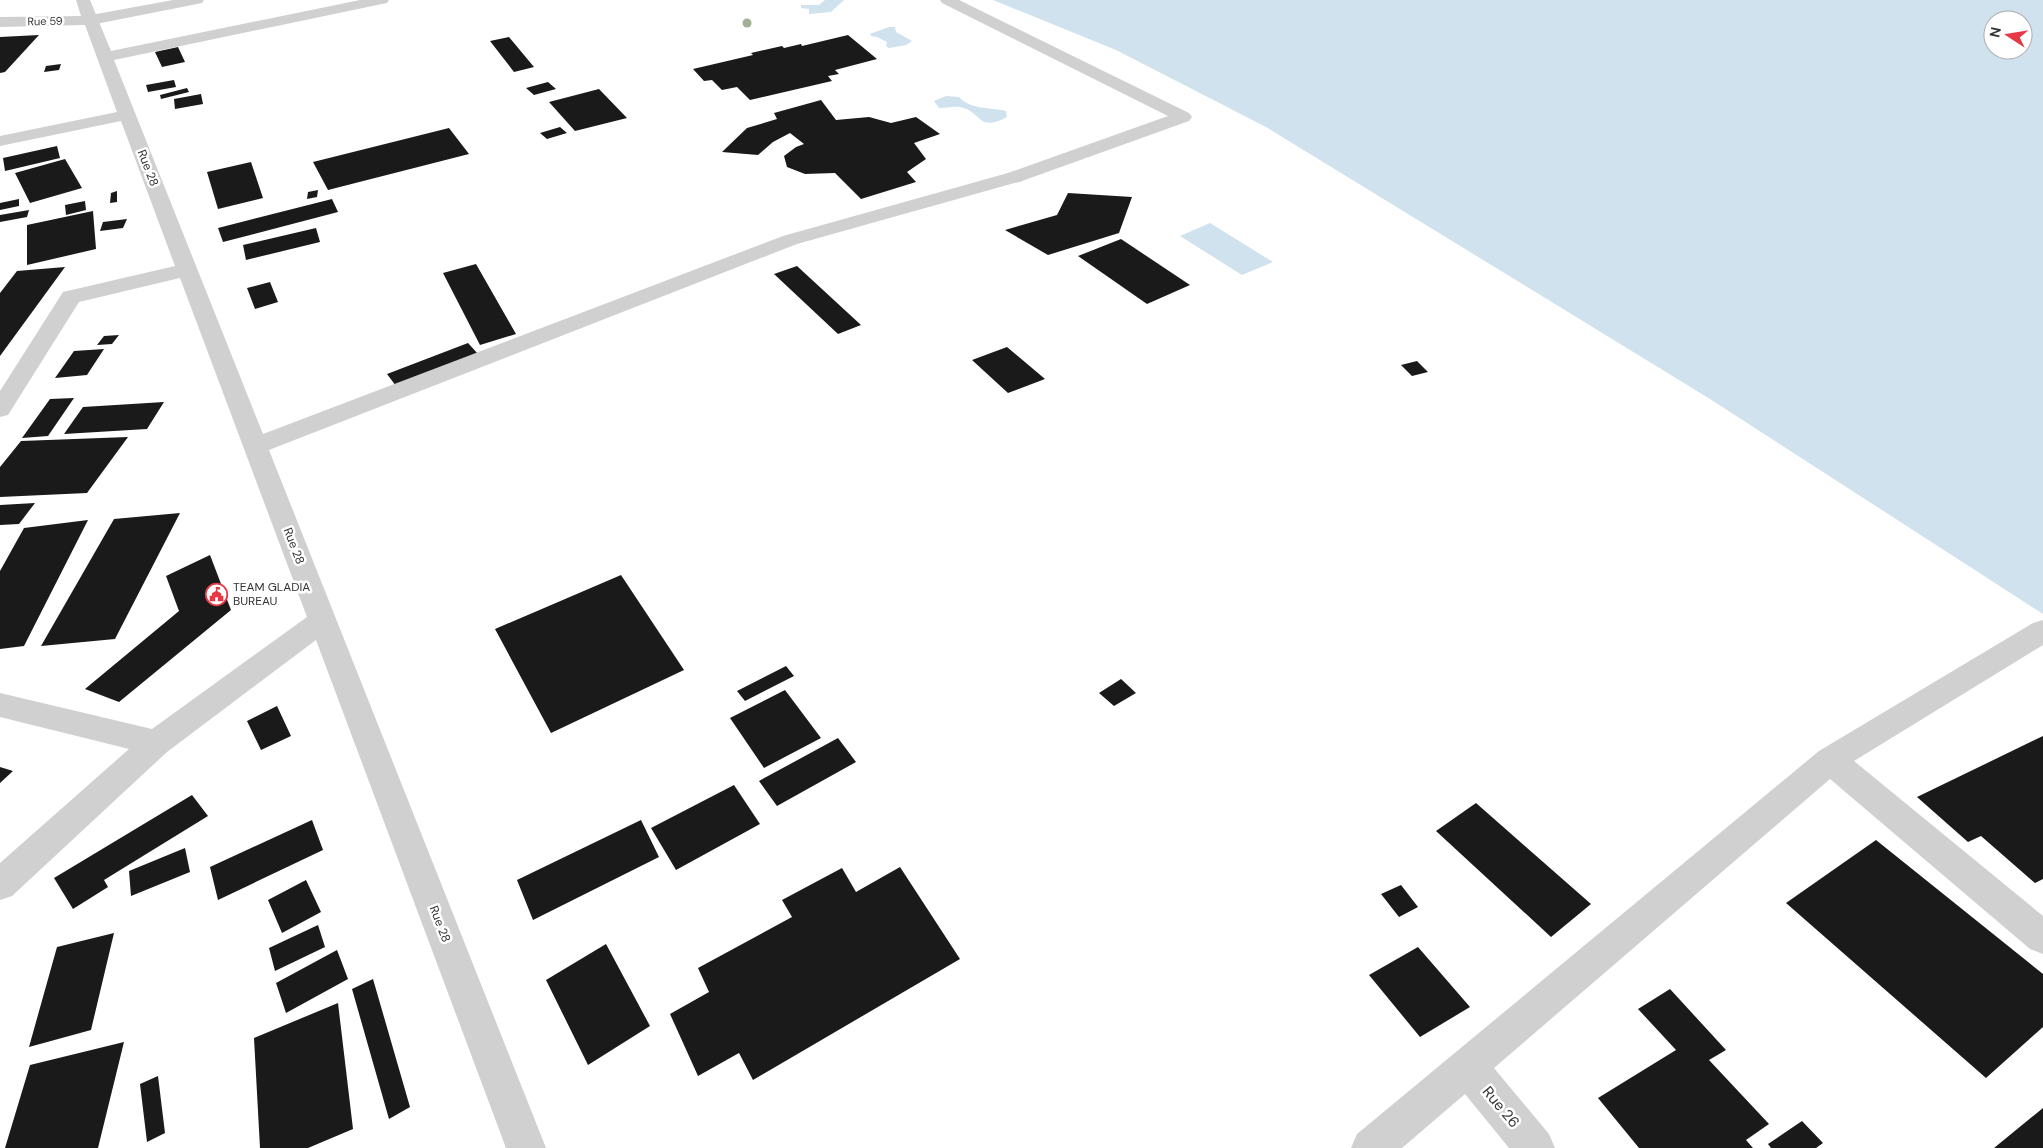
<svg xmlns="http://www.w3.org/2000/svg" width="2043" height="1148" font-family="'DM Sans',sans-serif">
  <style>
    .water { fill: #cfe2ee; fill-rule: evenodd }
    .building { fill: #1a1a1a }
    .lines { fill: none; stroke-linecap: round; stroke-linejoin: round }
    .service { fill: #d0d0d0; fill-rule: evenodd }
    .minor { fill: #d0d0d0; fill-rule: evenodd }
    .tree { fill: #a2b095 }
    .labels { text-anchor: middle; stroke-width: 5; stroke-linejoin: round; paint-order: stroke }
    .far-street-label { font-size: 11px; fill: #333; stroke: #fff }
    .street-label { font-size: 12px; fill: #333; stroke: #fff }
    .poi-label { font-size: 12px; fill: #333; stroke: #fff; text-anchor: start }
    .near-street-label { font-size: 15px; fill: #333; stroke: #fff }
  </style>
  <rect width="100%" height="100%" fill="#fff"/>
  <path class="water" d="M825,0H844L831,12L809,14V9L801,8V5H819Z
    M993,0H2043V614L1710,399L1266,127L1116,50ZM1993,20H2023V50H1993Z
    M889,27H895L896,32L912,41L906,45L889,48L886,46L887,42L877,37L871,36L870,34Z
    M946,96L959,97C971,110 989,107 1006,111L1007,117C977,133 982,111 960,107C954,106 946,108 939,108L934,101Z
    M1210,223L1273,262L1242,275L1180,236Z"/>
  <path class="building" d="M39,35L5,72L0,73V37Z
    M848,35L877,59L835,70L839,74L828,76L832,81L750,100L737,87L722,90L712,80L704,81L693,69L753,55L751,53L782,46L784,48L801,44L802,46Z
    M509,37L534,67L514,72L490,41Z
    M178,47L185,62L162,67L155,52Z
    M61,64L59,70L44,72L46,66Z
    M174,80L176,87L148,92L146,85Z
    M548,82L556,89L534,95L526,88Z
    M187,88L189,92L161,99L160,95Z
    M599,89L627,118L575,131L549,102Z
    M201,94L203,104L175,109L174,99Z
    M821,100L836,120L869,117L891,123L916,117L940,134L914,143L926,159L907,172L916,182L861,199L835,173L805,174L787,167L784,156L796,147L804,144L790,133L773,142L758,155L722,152L747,128L777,119L774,113Z
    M560,127L567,133L547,139L540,133Z
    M449,128L469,154L328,190L313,162Z
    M57,146L60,158L5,171L3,158Z
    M65,159L82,188L30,203L15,173Z
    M251,162L263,198L218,209L207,172Z
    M318,190L317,197L307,199L308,192Z
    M117,191V202L110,203L111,193Z
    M1068,193L1132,197L1119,233L1048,255L1005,230L1057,215Z
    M19,199V206L0,210V203Z
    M332,199L338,212L223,242L218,228Z
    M85,201L86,210L66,215L65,205Z
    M29,210L27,217L0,222V215Z
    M93,211L96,249L27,265V225Z
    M127,219L123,228L100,231L103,222Z
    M316,228L320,242L246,260L243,245Z
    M1121,239L1190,285L1147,304L1078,256Z
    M476,264L516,334L480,345L443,273Z
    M797,266L861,325L838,334L774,274Z
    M65,267L0,356V293L17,271Z
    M270,282L278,302L255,309L247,288Z
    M119,335L112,344L97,345L104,336Z
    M468,343L478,354L396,386L387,374Z
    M1007,347L1045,379L1008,393L972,360Z
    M104,349L87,375L55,378L74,351Z
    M1417,361L1428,372L1412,376L1401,365Z
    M74,398L48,436L22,438L50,399Z
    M164,402L147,429L64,434L83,407Z
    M128,437L87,493L0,497V467L21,441Z
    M35,503L19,524L0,525V505Z
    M180,513L115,639L41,646L114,519Z
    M88,520L24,646L0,649V571L24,528Z
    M210,555L231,610L119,702L85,689L179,611L166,576Z
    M621,575L684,670L551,733L495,629Z
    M786,666L794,676L745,701L737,691Z
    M1121,679L1136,693L1114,706L1099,693Z
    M785,690L821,738L764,768L730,718Z
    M277,706L291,736L261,750L247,721Z
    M2043,736V879L2035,883L1981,836L1968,842L1917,797Z
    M838,738L856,762L777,806L759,781Z
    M0,767L13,771L0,783Z
    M734,785L760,824L676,870L651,828Z
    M192,795L208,816L104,880L108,887L73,909L54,878Z
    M1476,803L1591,904L1551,937L1436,831Z
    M312,820L323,850L218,900L210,867Z
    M641,820L659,857L533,920L517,880Z
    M1876,840L2043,974V1027L1986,1078L1786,903Z
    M185,848L190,872L131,896L129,871Z
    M900,867L960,959L753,1080L739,1053L698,1076L670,1014L709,992L698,968L792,917L782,900L842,868L856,892Z
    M306,880L321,912L282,933L268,900Z
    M1401,885L1418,907L1399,917L1381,894Z
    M318,925L325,947L275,971L269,948Z
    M114,933L91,1030L29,1047L57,947Z
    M606,944L650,1026L588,1065L546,980Z
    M1418,947L1470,1007L1420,1037L1369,975Z
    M337,950L348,979L286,1013L276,983Z
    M373,979L410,1107L389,1119L352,989Z
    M1670,989L1726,1050L1709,1060L1769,1124L1746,1140L1753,1148H1639L1598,1098L1676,1050L1638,1009Z
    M338,1003L353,1129L308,1148H260L254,1038Z
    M124,1042L98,1148H5L30,1065Z
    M158,1076L165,1133L147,1142L140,1084Z
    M2043,1108V1148H1994Z
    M1802,1121L1823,1143L1816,1148H1771L1768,1144Z"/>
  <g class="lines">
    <path class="service" d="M173,0H204L202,3L197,4L91,25L86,23L83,20L86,17L91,15Z
      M940,0H959L1189,113L1192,117L1189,121L1022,181L1015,183L1008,181L1006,177L1008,173L1168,116L942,3Z"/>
    <path class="minor" d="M76,0H90L111,51L360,0H389L387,3L382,4L114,60L263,434L783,236L1015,171L1022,173L1024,177L1022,181L797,244L269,450L546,1148H506L316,640L167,752L12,896L0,900V863L129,749L0,717V693L152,729L307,617L180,278L79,302L8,415L0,417V391L63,292L175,266L121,121L0,146V136L117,112L85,25L0,27V17L81,16Z
      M2043,620V645L1854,761L2043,916V954L2030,949L1830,779L1494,1068L1549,1134L1555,1148H1509L1465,1094L1402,1148H1351L1357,1134L1819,751L2033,623Z"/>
  </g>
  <circle class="tree" cx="747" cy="23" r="4.5"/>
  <defs>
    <symbol id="civic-ring" viewBox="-11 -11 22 22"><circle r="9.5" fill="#fff" stroke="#e63946" stroke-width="1.5"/><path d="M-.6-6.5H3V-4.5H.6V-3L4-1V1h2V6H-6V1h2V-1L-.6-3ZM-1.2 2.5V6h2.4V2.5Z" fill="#e63946"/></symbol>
  </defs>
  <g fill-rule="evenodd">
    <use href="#civic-ring" x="204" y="582" width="25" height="25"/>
  </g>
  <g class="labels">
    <g class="far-street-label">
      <text transform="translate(45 21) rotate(-1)" y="4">Rue 59</text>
    </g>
    <g class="street-label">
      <text transform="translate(148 168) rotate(69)" y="4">Rue 28</text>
      <text transform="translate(294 546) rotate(69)" y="4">Rue 28</text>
      <text transform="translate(440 924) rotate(69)" y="4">Rue 28</text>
    </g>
    <g class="poi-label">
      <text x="233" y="591">TEAM GLADIA<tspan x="233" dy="14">BUREAU</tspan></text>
    </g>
    <g class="near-street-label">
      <text transform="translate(1501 1107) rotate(50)" y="5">Rue 26</text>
    </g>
  </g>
  <g transform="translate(2008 35) rotate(282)"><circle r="24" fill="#ffffff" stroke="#adadad"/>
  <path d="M0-4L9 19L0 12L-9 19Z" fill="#e63946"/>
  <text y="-8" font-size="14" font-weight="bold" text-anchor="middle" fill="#333333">N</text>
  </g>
</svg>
